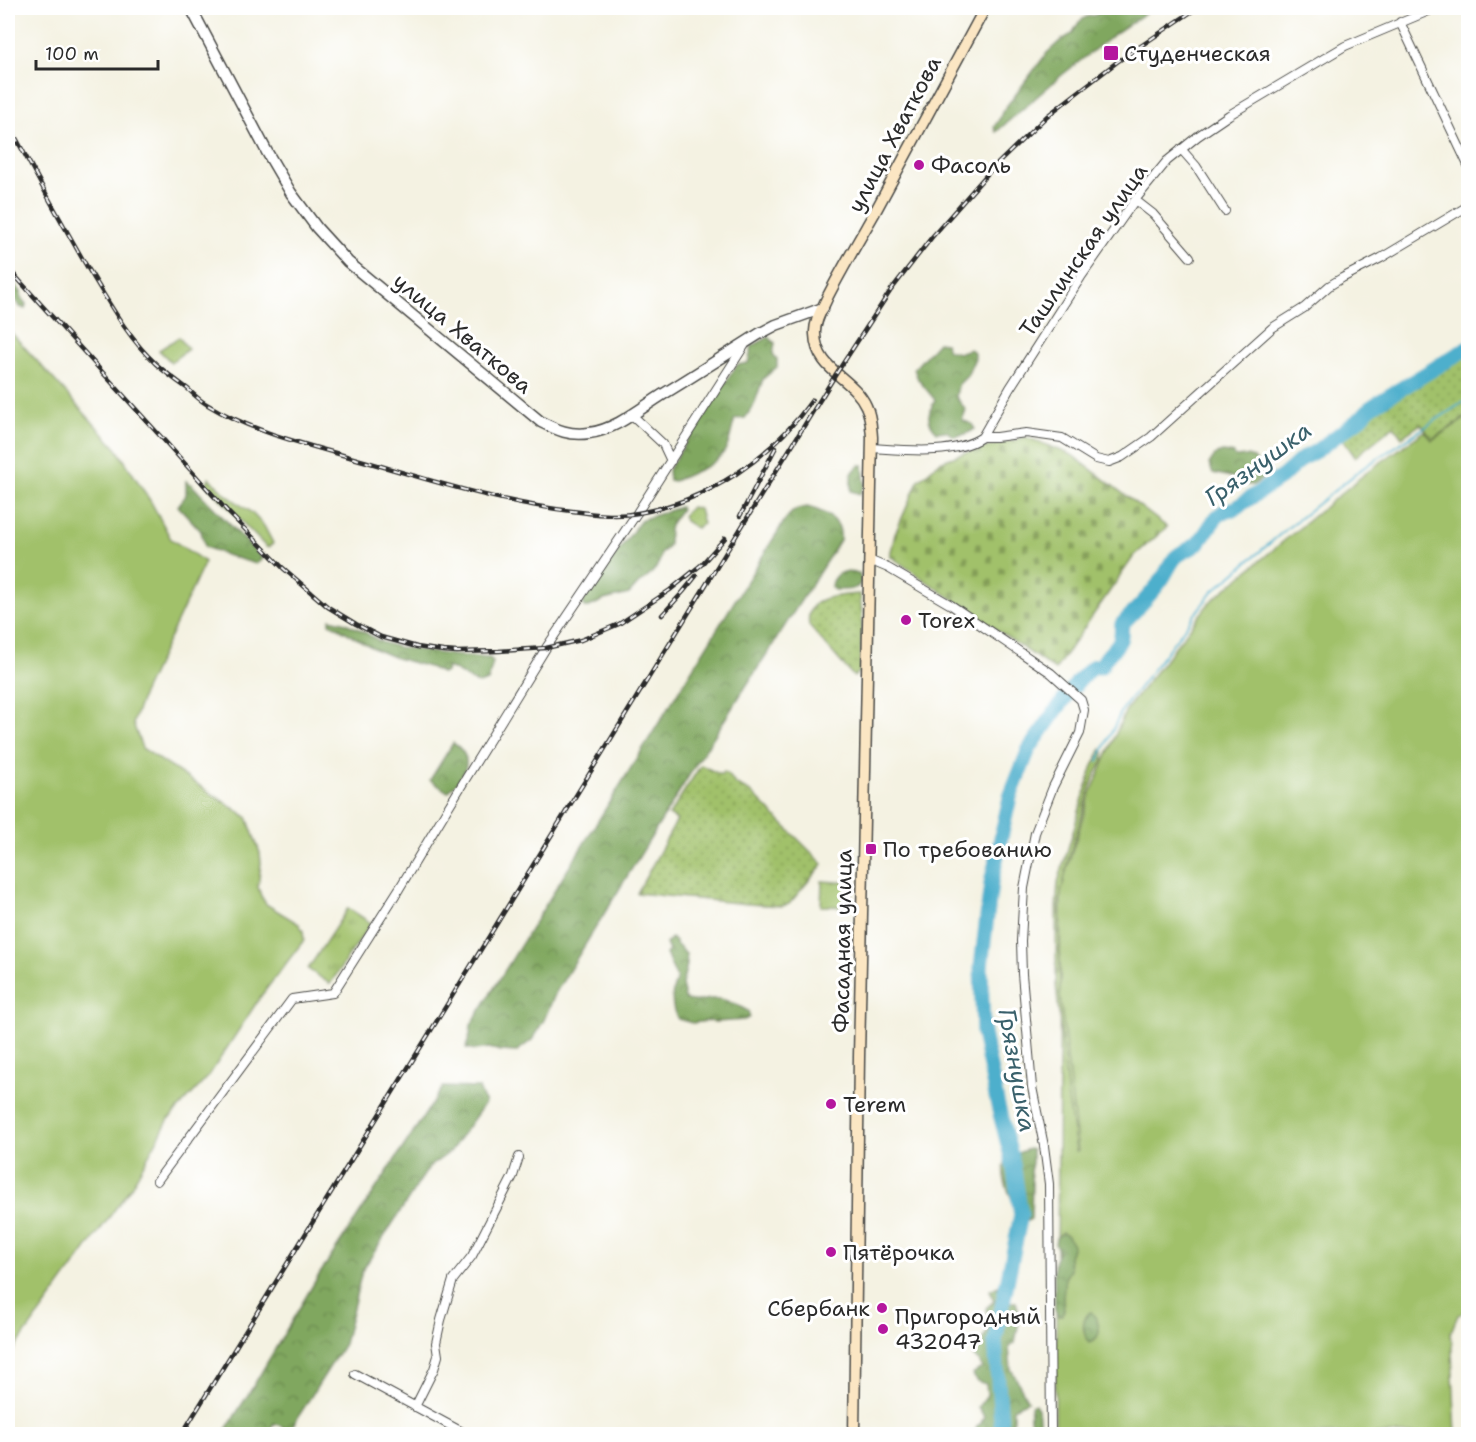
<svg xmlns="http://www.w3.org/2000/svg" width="1476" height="1442" font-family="'Shantell Sans',sans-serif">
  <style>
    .grass { fill: #a1c16a; stroke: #66764a; stroke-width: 1.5 }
    .forest { fill: url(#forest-crowns); stroke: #566944; stroke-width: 1.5 }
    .wetland { fill: url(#wetland-marsh); stroke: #66764a; stroke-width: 1.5 }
    .cemetery { fill: url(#cemetery-stones); stroke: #66764a; stroke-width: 1.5 }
    .park { fill: url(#park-tufts); stroke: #66764a; stroke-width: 1.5 }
    .garden { fill: url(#garden-dots); stroke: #66764a; stroke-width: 1.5 }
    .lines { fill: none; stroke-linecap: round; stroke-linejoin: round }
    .stream { stroke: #4dafcc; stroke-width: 2 }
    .river { stroke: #4dafcc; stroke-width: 15 }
    .minor-casing { stroke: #494946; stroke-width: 10 }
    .tertiary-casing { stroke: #494946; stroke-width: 13 }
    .secondary-casing { stroke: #494946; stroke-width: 13 }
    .minor { stroke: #fff; stroke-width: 8 }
    .tertiary { stroke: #fff; stroke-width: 10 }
    .secondary { stroke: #fbe6c3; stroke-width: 10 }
    .rail-casing { stroke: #2b2b2b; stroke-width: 4.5 }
    .rail { stroke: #fff; stroke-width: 2; stroke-dasharray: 7; stroke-linecap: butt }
    .poi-dot { fill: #b5179e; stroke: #fff; stroke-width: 2 }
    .labels { text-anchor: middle; stroke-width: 6; stroke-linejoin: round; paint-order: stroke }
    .poi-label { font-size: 22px; fill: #2b2b2b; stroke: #fff; text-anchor: start }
    .street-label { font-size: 22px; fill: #2b2b2b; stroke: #fff }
    .water-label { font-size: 24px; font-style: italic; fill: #39606b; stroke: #fff }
  </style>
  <defs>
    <pattern id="forest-crowns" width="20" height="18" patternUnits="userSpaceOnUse" patternTransform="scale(1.5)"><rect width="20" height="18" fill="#80a75e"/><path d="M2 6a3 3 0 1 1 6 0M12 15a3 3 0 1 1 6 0" fill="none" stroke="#69884e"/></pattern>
    <pattern id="wetland-marsh" width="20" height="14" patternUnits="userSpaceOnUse" patternTransform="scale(1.5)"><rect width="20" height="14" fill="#a1c16a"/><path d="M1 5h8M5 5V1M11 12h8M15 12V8" fill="none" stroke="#839d57"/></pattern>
    <pattern id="cemetery-stones" width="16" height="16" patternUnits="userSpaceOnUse" patternTransform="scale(1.5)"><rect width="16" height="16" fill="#a1c16a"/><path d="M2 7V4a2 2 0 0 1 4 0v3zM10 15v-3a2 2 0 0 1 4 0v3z" fill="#839d57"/></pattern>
    <pattern id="park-tufts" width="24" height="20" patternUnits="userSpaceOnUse" patternTransform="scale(1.5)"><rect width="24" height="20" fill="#a1c16a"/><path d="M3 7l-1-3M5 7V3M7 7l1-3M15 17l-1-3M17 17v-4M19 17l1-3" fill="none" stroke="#839d57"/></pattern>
    <pattern id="garden-dots" width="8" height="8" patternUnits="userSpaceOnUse" patternTransform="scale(1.5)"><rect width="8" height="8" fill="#a1c16a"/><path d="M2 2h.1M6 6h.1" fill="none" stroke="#839d57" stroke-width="1.8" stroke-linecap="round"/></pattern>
  </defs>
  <rect width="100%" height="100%" fill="#fff"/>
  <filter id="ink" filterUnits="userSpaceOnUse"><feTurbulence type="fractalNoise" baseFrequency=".0167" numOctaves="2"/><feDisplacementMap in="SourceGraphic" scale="12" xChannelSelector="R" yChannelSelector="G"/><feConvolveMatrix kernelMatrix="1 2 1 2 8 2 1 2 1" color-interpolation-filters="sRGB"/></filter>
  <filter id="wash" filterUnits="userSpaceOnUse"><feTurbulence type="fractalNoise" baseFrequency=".008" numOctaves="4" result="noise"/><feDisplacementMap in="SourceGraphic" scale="24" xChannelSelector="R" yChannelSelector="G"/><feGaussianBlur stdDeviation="1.35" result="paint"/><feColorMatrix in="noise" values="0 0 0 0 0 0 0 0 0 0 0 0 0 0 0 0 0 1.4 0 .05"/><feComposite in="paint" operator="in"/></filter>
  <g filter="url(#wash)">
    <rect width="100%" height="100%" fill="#f4f2e2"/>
    <path class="grass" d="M8,329L117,449L151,502L171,539L205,562L143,694L133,723L142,748L247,817L260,853L261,863L258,887L261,896L266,904L299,924L303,931L304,940L261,996L208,1077L169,1119L131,1187L8,1358Z
      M179,337L188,349L171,362L159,350Z
      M1468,417V1310L1458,1315L1451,1332L1456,1434H1055L1061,887L1090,795L1126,710L1210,602L1367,472L1425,431L1432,440Z
      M209,478L227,495L252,513L264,526L273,543L269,547H266L206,484Z
      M691,507L699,509L703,524L696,528L685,521L683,516Z"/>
    <path class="forest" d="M1106,8H1153L1116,33L1062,75L996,132L994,127L1000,118L1002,112L1047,53L1060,41L1072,34L1079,22L1086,17L1096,15Z
      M8,276L21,292V298L26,304L25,309L20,307L8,291Z
      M769,337L775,343L773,354L777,359V367L763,379L754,405L745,418L735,419C732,427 730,440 727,447C718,466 691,473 674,481L669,480L668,470L737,365L748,363L752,346Z
      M938,342L945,343L948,350L958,353L970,349L973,351L975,358L967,376L958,385L956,397L966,410L962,420L972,424L975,429L966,434L953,436L946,431L937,432C925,420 928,414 935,400L918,379L914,369Z
      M1222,452L1232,453L1236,457L1247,456L1254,458L1261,467L1262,479L1253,485L1240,484L1236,478L1213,473L1209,464L1215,455Z
      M860,465H863L865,485L860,494L851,491C851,477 849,474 860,465Z
      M186,481L192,485L263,559L256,564L229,556L205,547L201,531L178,506L186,495Z
      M680,507L681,509C677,515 672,520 670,526C665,539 676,544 661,553L660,560L656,568L648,577L638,584L629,594L604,600L589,607H584L583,603L585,597L641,520Z
      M809,507C825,513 843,519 840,540L698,761L556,992L544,1020L532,1040L516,1052L501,1051L489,1048L476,1050L466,1048L470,1034L471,1025L785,520C793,510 796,508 809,507Z
      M843,572L859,573C867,592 845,590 834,590L831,587C831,580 836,574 843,572Z
      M330,619L343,622L361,630L381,642L398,647L452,655L490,658L493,662L488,681L479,684C467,680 459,670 447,667L446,672L443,674L429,667L396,658L375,649L330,623Z
      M453,743C477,758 464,777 448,792L430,780Z
      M671,938L676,942V944L686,954L687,965L682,984L685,999C697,1005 707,997 720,999C729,1000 740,1007 748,1011L750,1017L744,1020L716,1022L708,1021L692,1023L678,1019C670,1007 671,991 677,979L666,954L669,951L666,944Z
      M443,1087L479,1088L485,1103L450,1152L429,1167L362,1271L344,1344L290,1430L274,1423L267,1434H223L251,1390L317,1278Z
      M1029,1149L1032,1150V1163L1030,1171L1032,1183L1031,1219L1025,1222C1017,1208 994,1174 1008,1159C1013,1154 1023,1151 1029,1149Z
      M1062,1233L1068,1236L1073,1245L1069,1257L1070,1270L1065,1278L1063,1297L1064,1310L1062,1315L1058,1316L1055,1310L1054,1265L1055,1259L1059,1251L1055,1244L1056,1238Z
      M998,1286L1006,1302H1016L1020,1315L1015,1343L1009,1347L1011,1369L1028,1401L1013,1408V1434H977L976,1428L981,1423L984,1416L978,1407L987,1395L986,1384L977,1381L972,1374L982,1368L979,1361L973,1356L976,1348L988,1331L986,1308L994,1301L990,1290Z
      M1091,1312C1100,1321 1104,1337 1090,1342C1082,1334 1081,1321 1089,1313Z
      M1032,1404H1035L1038,1409L1041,1434H1032C1033,1423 1026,1416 1032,1404Z"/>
    <path class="wetland" d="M1101,749L1104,752L1103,761L1095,775L1090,789L1069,858L1059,902L1060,996L1077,1143L1078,1151H1076L1068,1100L1056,985V908L1058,882L1092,768Z"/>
    <path class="cemetery" d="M1026,437L1072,455L1167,527L1134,556L1055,670L890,556L895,534L918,481L940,462L964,453Z"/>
    <path class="park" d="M822,881L852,883L851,907L821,906Z
      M348,908L371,923L330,984L308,969Z"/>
    <path class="garden" d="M1468,352V416L1432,439L1421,424L1402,437L1394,426L1355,457L1340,435L1370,414Z
      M860,594L862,616L860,671L854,677L809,626C804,594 838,596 860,594Z
      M701,765L721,775L724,772L729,775L735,784L751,792L823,864L789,904L782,906L747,904L637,893L677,820L669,815Z"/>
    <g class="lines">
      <path class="stream" d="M1098,761L1122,710L1212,592L1290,526L1363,468L1468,399"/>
      <path class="river" d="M1002,1434L995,1341L1021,1215L1013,1164L998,1106L983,1033L981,967L991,883L1010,797L1029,749L1060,705L1079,680L1094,666L1100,667L1102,665C1105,655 1116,650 1120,640C1122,635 1121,629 1122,624C1135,611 1149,597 1160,582C1166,575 1169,565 1175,558C1181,551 1191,550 1198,543C1209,532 1216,508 1234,509L1283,476L1303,458L1316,451L1361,418L1370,408L1379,402L1468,348"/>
    </g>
  </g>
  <g filter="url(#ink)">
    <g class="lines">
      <defs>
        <path id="minor" d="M1400,22L1468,165
          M1181,149L1196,166L1225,211
          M1135,200L1153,214L1190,257
          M631,414L663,444L671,461
          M982,437H996L1026,433L1062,438L1096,459L1109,462L1122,457L1151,437L1272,328L1304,308L1329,286L1342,278L1381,258L1468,206
          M872,448C904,450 954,456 982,437L1010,388L1081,277L1135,200L1167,161L1198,136L1229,115L1345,46L1436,8
          M869,560L888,568L951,605L1051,673L1081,700L1084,710L1080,733L1053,787L1035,833L1024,888L1021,941L1022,974L1032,1087L1044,1146L1049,1184L1051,1434
          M157,1181L292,999L333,993L399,889L449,806L546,648L637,513L744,346
          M355,1374L466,1434
          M415,1407L434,1369L438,1356L436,1343L441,1320L453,1280L472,1256L513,1176L519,1157"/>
        <path id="tertiary" d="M191,8L267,152L291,193L317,228L348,262L541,422C557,430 570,436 589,433C615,430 640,409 662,395C695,375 727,354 759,334L776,325L823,308"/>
        <path id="secondary" d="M854,1434L859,1057L872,437C871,426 871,416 866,406C853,377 816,371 815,334C814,321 823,308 828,296C843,267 859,240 875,212C912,144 948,76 985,8"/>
      </defs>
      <use href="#minor" class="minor-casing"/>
      <use href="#tertiary" class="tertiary-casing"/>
      <use href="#secondary" class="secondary-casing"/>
      <use href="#minor" class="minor"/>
      <use href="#tertiary" class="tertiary"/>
      <use href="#secondary" class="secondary"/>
      <defs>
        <path id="rail" d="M8,123C33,170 59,218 86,265C107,299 126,336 156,364C166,373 177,381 188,389C194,395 201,401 208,405C254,433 309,445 360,460C430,480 500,503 572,511C594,514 616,517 638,513C709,501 771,458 812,400
          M8,268L162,438L229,513L283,568L328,607L356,624L381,637L417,647L443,651L457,652L499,651L546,648L581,640L619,624L670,590L701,565L725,538
          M740,516L776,447
          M662,615L683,592L696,576
          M182,1434L836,374L891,290L932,237L989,172L1047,116L1117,62L1197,8"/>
      </defs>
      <use href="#rail" class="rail-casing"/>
      <use href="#rail" class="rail"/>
    </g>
  </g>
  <g class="poi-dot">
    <rect x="1103" y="45" width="16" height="16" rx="3"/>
    <circle cx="919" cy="165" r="6"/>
    <circle cx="906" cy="620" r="6"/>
    <rect x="865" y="843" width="12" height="12" rx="3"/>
    <circle cx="831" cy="1104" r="6"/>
    <circle cx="831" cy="1252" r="6"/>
    <circle cx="882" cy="1308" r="6"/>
    <circle cx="883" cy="1329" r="6"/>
  </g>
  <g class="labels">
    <g class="poi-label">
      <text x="1124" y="61">Студенческая</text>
      <text x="931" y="173">Фасоль</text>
      <text x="918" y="628">Torex</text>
      <text x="883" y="857">По требованию</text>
      <text x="843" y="1112">Terem</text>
      <text x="843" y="1260">Пятёрочка</text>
      <text x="870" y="1316" text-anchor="end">Сбербанк</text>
      <text x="895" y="1324">Пригородный<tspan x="895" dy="25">432047</tspan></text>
    </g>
    <g class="street-label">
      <text transform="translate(894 134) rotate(-62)" y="8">улица Хваткова</text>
      <text transform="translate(1083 250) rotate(-55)" y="8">Ташлинская улица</text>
      <text transform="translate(463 333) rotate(40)" y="8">улица Хваткова</text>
      <text transform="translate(842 941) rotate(-89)" y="8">Фасадная улица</text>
    </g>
    <g class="water-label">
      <text transform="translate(1258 464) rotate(-36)" y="8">Грязнушка</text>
      <text transform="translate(1017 1070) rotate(80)" y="8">Грязнушка</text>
    </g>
  </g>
  <rect width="1476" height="1442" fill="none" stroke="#fff" stroke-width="30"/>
  <path d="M36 60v9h122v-9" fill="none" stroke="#2b2b2b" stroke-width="3"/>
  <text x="45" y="60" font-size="18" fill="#2b2b2b" stroke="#ffffff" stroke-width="4.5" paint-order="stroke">100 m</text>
</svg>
